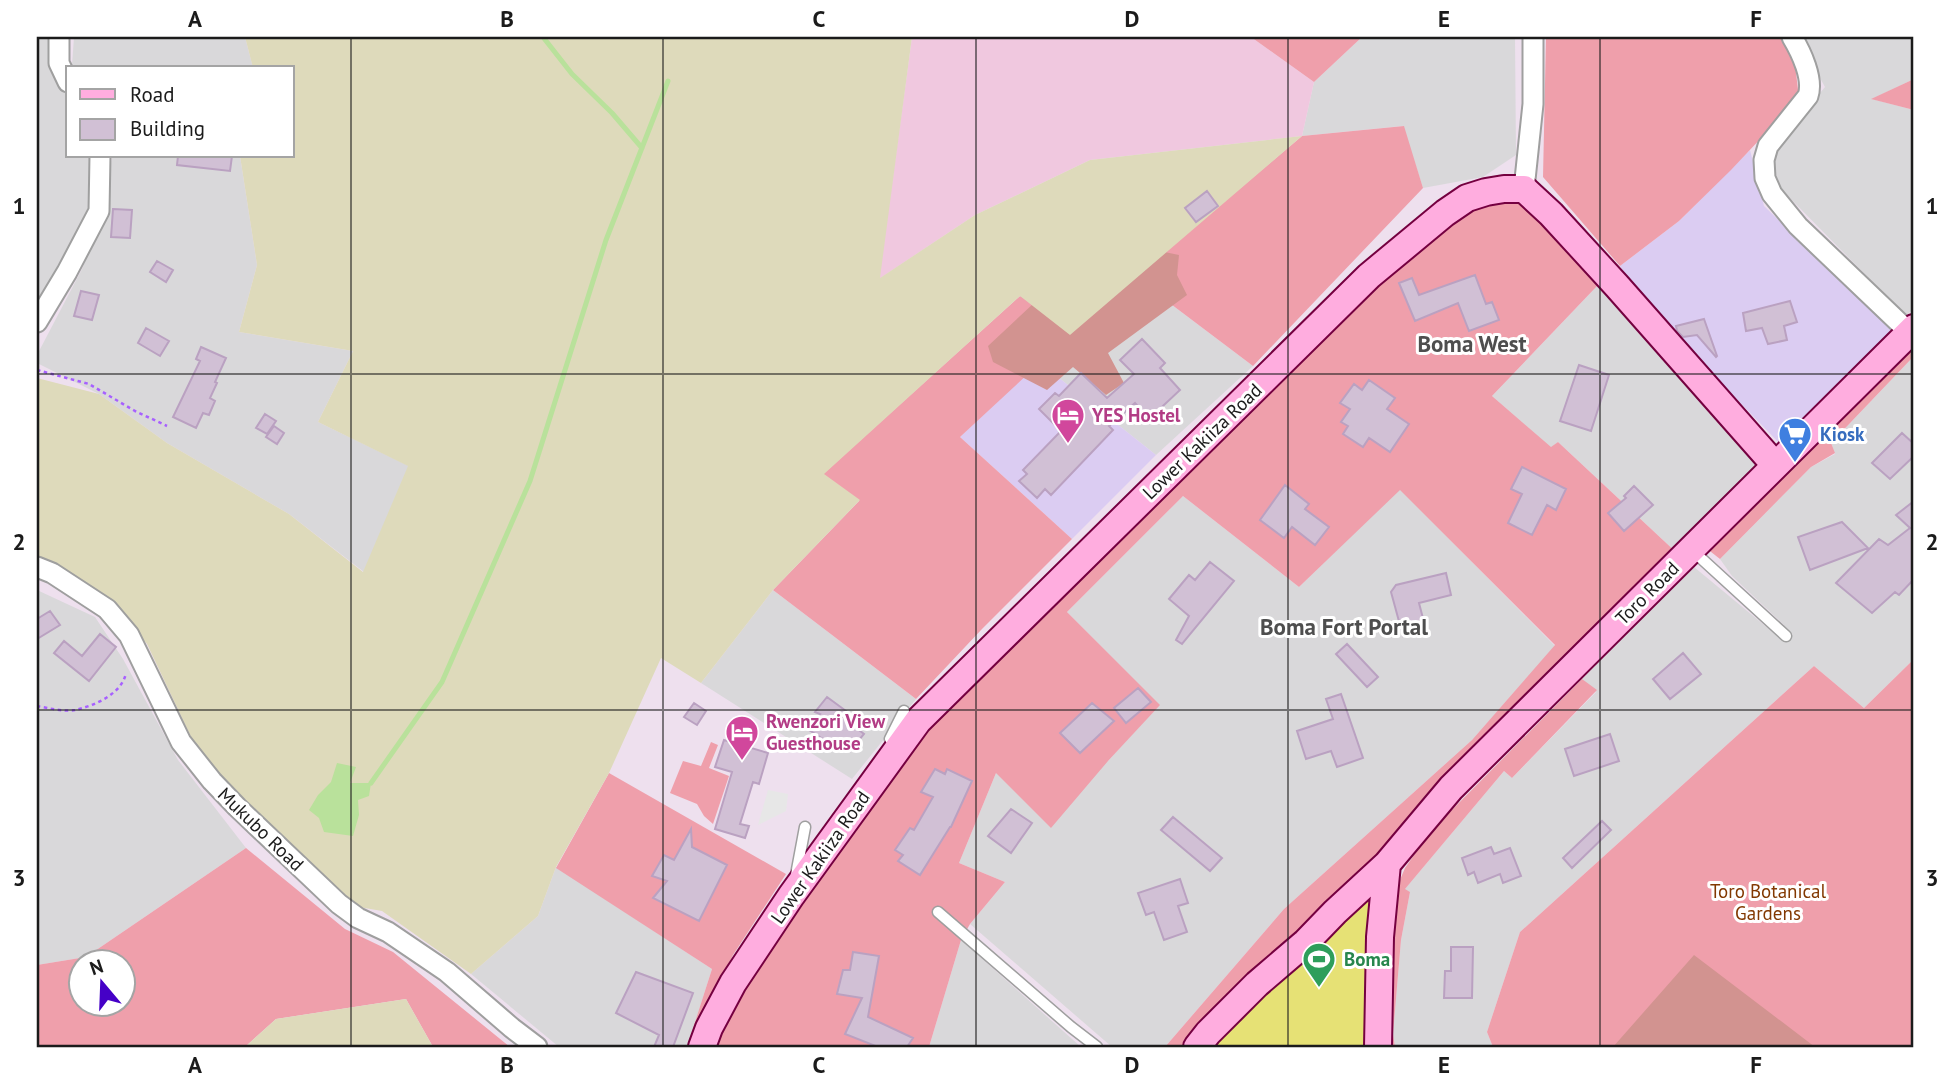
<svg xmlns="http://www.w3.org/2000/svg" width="1951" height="1084" font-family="'PT Sans',sans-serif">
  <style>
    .residential { fill: #d9d8da }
    .commercial { fill: #dbccf2 }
    .farmland { fill: #f0c8df }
    .grass { fill: #ef9fab; fill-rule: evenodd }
    .forest { fill: #d29390 }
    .wetland { fill: #dedabb }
    .pitch { fill: #e6e175 }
    .parking { fill: #e7e7e7 }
    .water { fill: #b9e19b }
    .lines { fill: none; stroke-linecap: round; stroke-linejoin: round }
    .stream { stroke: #b9e19b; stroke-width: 5 }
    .building { fill: #d1c0d5; stroke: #baa1c1; stroke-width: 2 }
    .lane-casing { stroke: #9f9f9f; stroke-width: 13 }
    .street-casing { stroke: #9f9f9f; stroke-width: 23 }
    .secondary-casing { stroke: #750040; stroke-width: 30 }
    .path { stroke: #a760ff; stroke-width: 2.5; stroke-dasharray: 3.5 3.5; stroke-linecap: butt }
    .lane { stroke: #fff; stroke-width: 10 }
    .street { stroke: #fff; stroke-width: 19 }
    .secondary { stroke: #ffaddf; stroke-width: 26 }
    .grid { fill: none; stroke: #1b1b1b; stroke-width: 2; stroke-opacity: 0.55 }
    .labels { text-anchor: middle; stroke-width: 6; stroke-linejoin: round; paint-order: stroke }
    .hotel-label { font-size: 19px; font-weight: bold; fill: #b23c85; stroke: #fff; text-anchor: start }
    .shop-label { font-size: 19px; font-weight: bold; fill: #366cbe; stroke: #fff; text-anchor: start }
    .street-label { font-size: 19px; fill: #1b1b1b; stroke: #fff }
    .park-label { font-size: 19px; fill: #823801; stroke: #fff }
    .leisure-label { font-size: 19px; font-weight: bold; fill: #27864d; stroke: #fff; text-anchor: start }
    .quarter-label { font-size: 23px; font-weight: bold; fill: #4e4e4e; stroke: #fff }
    .neatline { fill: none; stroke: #1b1b1b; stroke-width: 2.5 }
    .grid-label { font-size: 23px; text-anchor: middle; font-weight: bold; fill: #1b1b1b }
  </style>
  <rect width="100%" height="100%" fill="#eee0ee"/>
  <path class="residential" d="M37,37H56L57,66L68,92V156H97L93,209L37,311Z
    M74,37H245L253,68H73L72,65Z
    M1362,37H1515L1516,155L1483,177L1423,188L1403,126L1302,136L1314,82Z
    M1797,37H1914V79L1872,99L1914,110V308L1906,316L1781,189L1772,163L1777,145L1825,87Z
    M112,156H240L257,265L239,332L353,351L318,422L409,466L364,572L289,514L167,443L99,394L37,363V355L82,269L105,212Z
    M1135,277L1253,366L1156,455L1039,362Z
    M1598,285L1765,468L1679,555L1558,442L1551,448L1492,396Z
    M1914,356V659L1864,708L1814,666L1520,932L1487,1032L1493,1047H1395L1393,1034L1401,940L1410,892L1404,890L1504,771L1512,778L1596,692L1582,679L1694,567L1775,634L1784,625L1732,576L1720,559L1811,467L1835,454L1831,443Z
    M1400,489L1555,646L1472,740L1284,909L1165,1047H1112L970,924L1005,882L959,863L996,773L1108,761L1159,705L1067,612L1183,496L1299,587Z
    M37,590L95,617L123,659L178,760L246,848L86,957L37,965Z
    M773,590L916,699L852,779L701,683Z
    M556,867L712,969L687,1047H559L471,974L538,916Z
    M961,940L1081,1047H929Z"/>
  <path class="commercial" d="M1750,150L1764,206L1895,332L1782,446L1640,299L1620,266L1679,221Z
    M1039,362L1156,455L1072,539L960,437Z"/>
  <path class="farmland" d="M912,37H1251L1314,82L1302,136L1090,160L975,215L879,279Z"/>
  <path class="grass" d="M1251,37H1362L1314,82Z
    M1546,37H1783L1794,56L1799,98L1731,170L1679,221L1620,266L1543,177Z
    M1914,79V110L1871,99Z
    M1404,126L1423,188L1253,366L1135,277L1302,136Z
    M1489,198L1518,201L1539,216L1598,285L1492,396L1551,447L1558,442L1679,555L1186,1047H1165L1284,909L1472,740L1555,645L1400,490L1299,587L1183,496L1067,612L1160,705L1108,761L1051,828L996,773L959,863L1005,882L970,924L961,940L929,1047H709L784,912L937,712L1248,400L1467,207Z
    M1020,296L1034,303L1070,335L960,437L1072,539L982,629L916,699L773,590L859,501L823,474Z
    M1914,339V356L1831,443L1835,453L1811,467L1720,559L1706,548Z
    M1914,659V1047H1493L1487,1032L1520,932L1814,666L1864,708Z
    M1582,679L1597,690L1512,778L1504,771L1405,889L1410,892L1401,940L1393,1034L1395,1047H1383L1397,887L1405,868L1431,831Z
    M711,742L718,745L709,768L729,776L713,824L704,816L697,804L670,793L683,761L701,766Z
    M609,773L786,874L733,955L721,979L692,1047H687L712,969L556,868Z
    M246,848L345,929L393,952L510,1047H433L406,999L276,1019L245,1047H37V965L86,957ZM80,962H122V1004H80Z"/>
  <path class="forest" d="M1145,248L1179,255L1177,275L1187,295L1108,353L1124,383L1106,395L1073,367L1047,390L993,362L988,346L1034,303Z
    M1694,955L1815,1047H1613Z"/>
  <path class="wetland" d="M245,37H912L880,278L975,215L1090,160L1302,136L1070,335L1020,296L824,474L860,500L773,590L701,683L661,658L609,773L556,867L538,916L471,974L382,911L353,906L199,754L147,644L103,595L37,560V378L99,394L167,443L289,514L363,572L408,466L318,422L353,351L239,332L257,265L240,156H292V68H253Z
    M406,999L433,1047H245L276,1019Z"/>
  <path class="pitch" d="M1385,881L1378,1047H1201L1314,938L1359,909Z"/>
  <path class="parking" d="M768,790L788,794L786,811L758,825Z"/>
  <path class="water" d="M337,763L356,767L350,783H371L369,796L358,800L359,815L353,836L324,832L319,818L309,810L318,795L331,782Z"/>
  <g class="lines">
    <path class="stream" d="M543,37L572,74L612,113L642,148
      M371,783L442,682L530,481L606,240L668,81"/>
  </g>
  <path class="building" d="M178,156H232L230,171L177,165Z
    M1207,191L1218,206L1196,222L1185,208Z
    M113,209L132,210L130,238L111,237Z
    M157,261L173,270L166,282L150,272Z
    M1475,275L1486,304L1492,302L1499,320L1469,331L1458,303L1415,321L1399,283L1412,278L1419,295Z
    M81,291L99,295L92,320L74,316Z
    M1790,301L1797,322L1784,326L1787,340L1768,344L1762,328L1746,331L1743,313Z
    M1704,319L1717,356L1716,357L1697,335L1683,337L1677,331L1676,326Z
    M146,328L169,341L160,356L138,343Z
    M1142,339L1165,363L1160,368L1180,390L1149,419L1135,403L1109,426L1113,430L1051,495L1045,489L1037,498L1019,481L1027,474L1023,470L1061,431L1039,409L1055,393L1059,396L1081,373L1107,398L1134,374L1120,360Z
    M201,347L226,358L215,382L217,383L210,398L215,401L209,415L203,413L196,428L173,417L200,361L196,359Z
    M1579,365L1609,375L1591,431L1560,421Z
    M1369,380L1395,398L1387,409L1409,424L1390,452L1369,438L1363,447L1343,434L1348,426L1341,422L1350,409L1340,403L1354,384L1362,390Z
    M265,414L276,421L267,434L256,428Z
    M274,426L284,433L277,444L266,437Z
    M1902,433L1914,444V456L1890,479L1872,463Z
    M1522,467L1566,489L1556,510L1547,505L1532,535L1508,523L1522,494L1511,489Z
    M1285,485L1309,504L1305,509L1329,527L1315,545L1292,527L1284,538L1260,520Z
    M1634,486L1653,505L1624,531L1608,513L1626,498L1624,496Z
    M1914,501V579L1899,595L1895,592L1872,613L1836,583L1879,539L1888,545L1910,528L1896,515Z
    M1842,522L1868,548L1810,570L1798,537Z
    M1210,562L1234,581L1182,644L1176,640L1189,616L1169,599L1189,575L1195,580Z
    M1446,573L1451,595L1419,603L1426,630L1403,636L1391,592L1396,585Z
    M50,611L60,625L37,639V619Z
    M100,634L116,647L89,681L54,653L64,641L82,656Z
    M1347,644L1378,677L1367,687L1336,654Z
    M1683,653L1701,674L1670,699L1653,679Z
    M1138,688L1151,702L1126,723L1114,708Z
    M1341,694L1363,758L1337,767L1331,751L1306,759L1297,731L1333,719L1326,699Z
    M827,697L861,722L855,727L864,734L850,751L839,742L834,746L806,728L820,714L815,712Z
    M694,703L706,711L697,725L684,717Z
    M1092,703L1114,721L1080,753L1060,733Z
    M1610,734L1619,761L1574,776L1565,749Z
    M724,740L768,753L759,784L753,782L740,824L749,826L745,838L715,829L732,772L715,767Z
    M935,769L945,774L947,769L972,781L951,827H950L920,875L898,861L903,855L895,850L910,828L914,830L933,797L921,792Z
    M1011,809L1032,823L1011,853L988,836Z
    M1173,817L1222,858L1210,871L1161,830Z
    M1602,821L1611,830L1572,868L1563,858Z
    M691,829L692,847L727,865L699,921L653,898L667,881L652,876L664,855L674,860Z
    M1491,847L1494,854L1510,848L1521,876L1503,883L1500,874L1478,883L1474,872L1468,875L1462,858Z
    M1180,879L1188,903L1178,906L1187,932L1164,940L1154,912L1146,915L1138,893Z
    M1451,947H1473L1472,998H1444L1445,971H1451Z
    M853,952L879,956L868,1017L913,1038L907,1047H878L845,1034L862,998L837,994L843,970H850Z
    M636,972L693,993L673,1047H654L659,1035L616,1013Z"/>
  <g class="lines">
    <defs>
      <path id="lane" d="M1692,550L1786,636
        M890,739L904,711
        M796,875L805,827
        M938,912L1071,1027L1097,1047"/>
      <path id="street" d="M59,37V63L68,82
        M1792,37C1801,52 1814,79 1808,96L1768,146L1764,160L1765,178L1772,194L1798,226L1910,333
        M1524,189L1533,104V37
        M37,322L67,272L99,211L100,156
        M37,567L52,573L107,609L129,635L181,742L212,781L237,807L339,904L358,918L388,932L447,972L512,1028L537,1047"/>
      <path id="secondary" d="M702,1047L709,1028L733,983L791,896L918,721L1369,276L1445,213L1467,198L1486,192L1504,189H1524L1551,214L1617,286L1775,465
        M1197,1047L1208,1033L1257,984L1306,942L1335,912L1387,864L1451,788L1914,328
        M1378,1047L1380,937L1387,864"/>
    </defs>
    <use href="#lane" class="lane-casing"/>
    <use href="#street" class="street-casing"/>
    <use href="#secondary" class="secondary-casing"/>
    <path class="path" d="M37,370L89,384L135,411L167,426
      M37,706C48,708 64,712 75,710C94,706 122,694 126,673"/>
    <use href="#lane" class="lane"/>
    <use href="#street" class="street"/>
    <use href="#secondary" class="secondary"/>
  </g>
  <path class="grid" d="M351,37V1047M663,37V1047M976,37V1047M1288,37V1047M1600,37V1047M37,374H1914M37,710H1914"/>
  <defs>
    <symbol id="hotel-pin" viewBox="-11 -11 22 30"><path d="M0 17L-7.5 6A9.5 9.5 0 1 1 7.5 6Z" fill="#d1479c" stroke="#fff"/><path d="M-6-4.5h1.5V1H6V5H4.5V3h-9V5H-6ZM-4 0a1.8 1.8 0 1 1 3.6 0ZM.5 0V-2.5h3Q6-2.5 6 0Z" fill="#fff"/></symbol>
    <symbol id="supermarket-pin" viewBox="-11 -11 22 30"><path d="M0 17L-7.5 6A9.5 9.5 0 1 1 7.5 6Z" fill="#3f7fe0" stroke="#fff"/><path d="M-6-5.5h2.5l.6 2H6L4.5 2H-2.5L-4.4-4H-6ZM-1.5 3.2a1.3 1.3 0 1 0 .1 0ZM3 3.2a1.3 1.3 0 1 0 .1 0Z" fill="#fff"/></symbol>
    <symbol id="stadium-pin" viewBox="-11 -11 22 30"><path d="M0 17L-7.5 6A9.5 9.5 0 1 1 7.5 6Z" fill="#2e9e5b" stroke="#fff"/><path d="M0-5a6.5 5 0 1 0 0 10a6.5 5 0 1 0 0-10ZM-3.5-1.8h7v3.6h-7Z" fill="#fff"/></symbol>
  </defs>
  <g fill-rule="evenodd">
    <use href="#hotel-pin" x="1049" y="396" width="38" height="52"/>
    <use href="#supermarket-pin" x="1776" y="415" width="38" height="52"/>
    <use href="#hotel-pin" x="723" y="713" width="38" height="52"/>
    <use href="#stadium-pin" x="1300" y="940" width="38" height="52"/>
  </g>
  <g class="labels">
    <g class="hotel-label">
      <text x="1092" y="422">YES Hostel</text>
      <text x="766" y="728">Rwenzori View<tspan x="766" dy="22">Guesthouse</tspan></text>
    </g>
    <g class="shop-label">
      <text x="1820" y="441">Kiosk</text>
    </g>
    <g class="street-label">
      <text transform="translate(1202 441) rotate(-44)" y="7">Lower Kakiiza Road</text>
      <text transform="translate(1647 593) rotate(-45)" y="7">Toro Road</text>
      <text transform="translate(261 829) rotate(44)" y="7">Mukubo Road</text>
      <text transform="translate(820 857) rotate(-55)" y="7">Lower Kakiiza Road</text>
    </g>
    <g class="park-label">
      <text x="1768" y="898">Toro Botanical<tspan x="1768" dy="22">Gardens</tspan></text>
    </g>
    <g class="leisure-label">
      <text x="1344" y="966">Boma</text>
    </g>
    <g class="quarter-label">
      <text x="1472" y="352">Boma West</text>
      <text x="1344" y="635">Boma Fort Portal</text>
    </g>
  </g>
  <rect width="1951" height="1084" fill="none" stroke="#ffffff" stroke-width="77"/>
  <rect x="66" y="66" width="228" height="91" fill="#ffffff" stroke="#a4a4a4" stroke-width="2"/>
  <rect x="80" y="89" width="35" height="10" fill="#ffaddf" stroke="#a4a4a4" stroke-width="2"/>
  <text x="130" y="102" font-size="21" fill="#1b1b1b">Road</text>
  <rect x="80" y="119" width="35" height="21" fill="#d1c0d5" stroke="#a4a4a4" stroke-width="2"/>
  <text x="130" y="136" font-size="21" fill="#1b1b1b">Building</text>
  <g transform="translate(102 983) rotate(341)"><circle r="33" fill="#ffffff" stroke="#a4a4a4" stroke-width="2"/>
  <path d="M0-5L12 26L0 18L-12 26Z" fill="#4500c7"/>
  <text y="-10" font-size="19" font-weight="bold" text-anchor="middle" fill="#1b1b1b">N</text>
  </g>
  <rect x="38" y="38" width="1874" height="1008" class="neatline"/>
  <g class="grid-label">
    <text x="195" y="27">A</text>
    <text x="507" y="27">B</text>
    <text x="819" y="27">C</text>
    <text x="1132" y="27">D</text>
    <text x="1444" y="27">E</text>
    <text x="1756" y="27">F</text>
    <text x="19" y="214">1</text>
    <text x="1932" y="214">1</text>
    <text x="19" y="550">2</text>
    <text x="1932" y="550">2</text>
    <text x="19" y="886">3</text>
    <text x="1932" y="886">3</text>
    <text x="195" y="1073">A</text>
    <text x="507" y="1073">B</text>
    <text x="819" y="1073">C</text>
    <text x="1132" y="1073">D</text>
    <text x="1444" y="1073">E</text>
    <text x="1756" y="1073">F</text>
  </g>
</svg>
